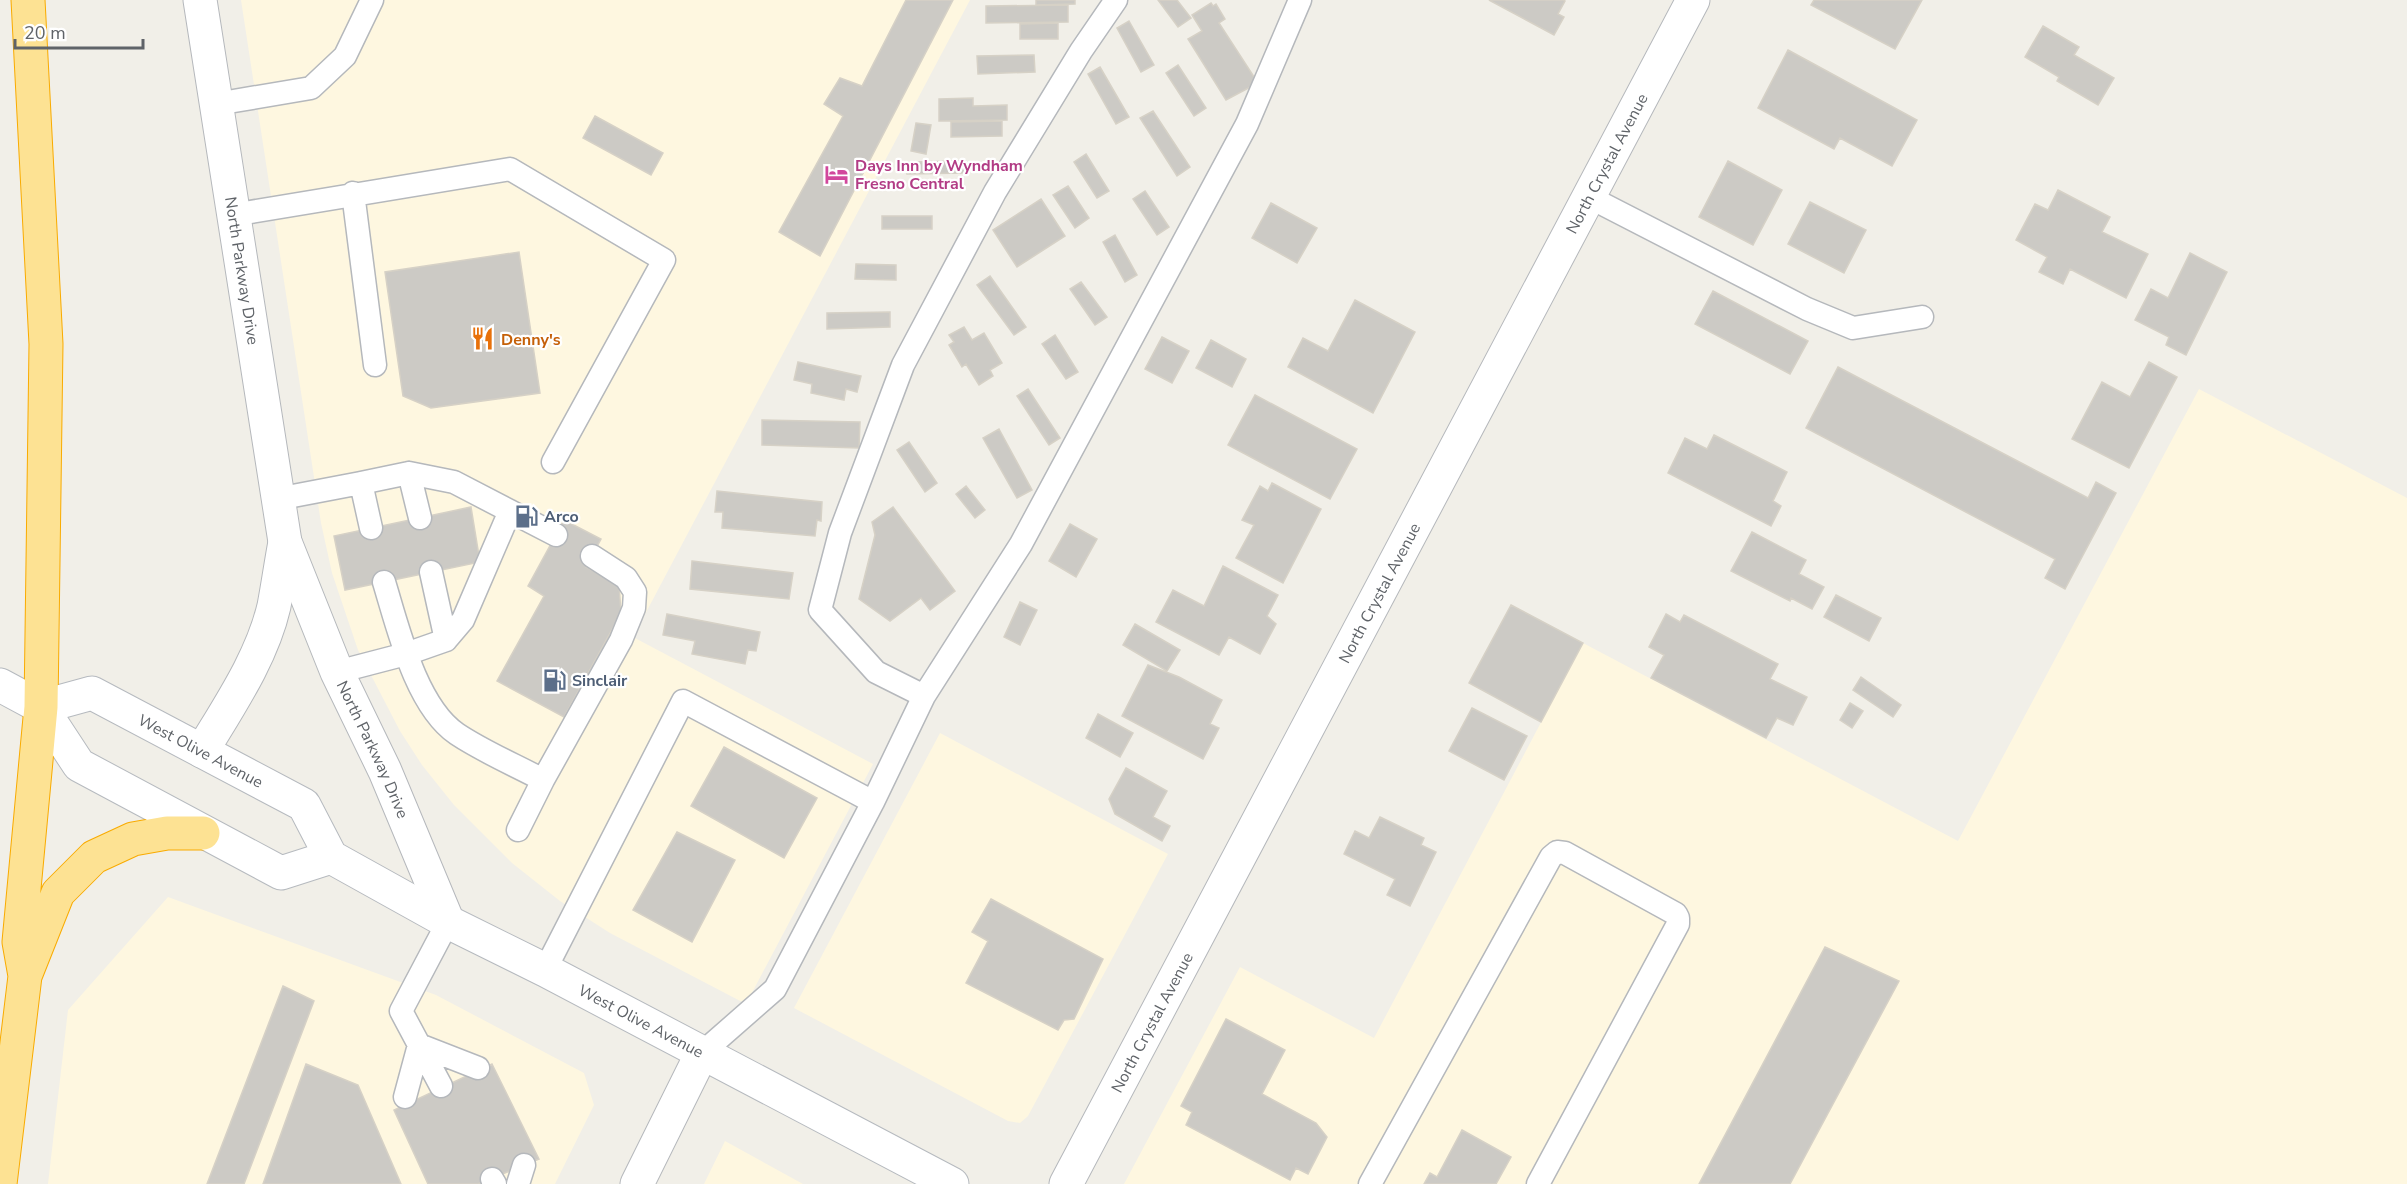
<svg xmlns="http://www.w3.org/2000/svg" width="2407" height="1184" font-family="'Nunito Sans',sans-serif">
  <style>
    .commercial { fill: #fef7e0 }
    .building { fill: #cccac5; stroke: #d6d1c6; stroke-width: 1.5 }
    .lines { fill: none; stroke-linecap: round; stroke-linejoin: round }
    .lane-casing { stroke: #b5b8bc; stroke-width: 25 }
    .street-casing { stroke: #b5b8bc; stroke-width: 35 }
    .secondary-casing { stroke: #b6babf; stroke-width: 35 }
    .highway-casing { stroke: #f9ab00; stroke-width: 35 }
    .lane { stroke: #fff; stroke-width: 22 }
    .street { stroke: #fff; stroke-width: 33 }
    .secondary { stroke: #fff; stroke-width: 33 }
    .highway { stroke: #fde293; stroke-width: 33 }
    .labels { text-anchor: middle; stroke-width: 4.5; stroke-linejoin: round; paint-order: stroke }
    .street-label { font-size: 16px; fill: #5f6368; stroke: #fff }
    .hotel-label { font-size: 16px; font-weight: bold; fill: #b23c85; stroke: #fff; text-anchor: start }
    .food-label { font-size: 16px; font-weight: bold; fill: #c56008; stroke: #fff; text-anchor: start }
    .service-label { font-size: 16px; font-weight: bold; fill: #4e5e75; stroke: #fff; text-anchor: start }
  </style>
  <rect width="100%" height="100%" fill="#f1efe8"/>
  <path class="commercial" d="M241,0H970L633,637L873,764L746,1004L610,933L560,901L512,863L454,805L422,765L400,731L358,650L332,573L321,523Z
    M2199,389L2407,498V1184H1124L1240,967L1374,1038L1583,643L1958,841Z
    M940,733L1168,854L1028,1116L1020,1123L1008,1121L794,1008Z
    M168,897L436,995L584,1073L594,1105L555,1184H48L68,1010Z
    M725,1141L803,1184H704Z"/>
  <path class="building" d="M906,0H953L820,256L779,232L843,116L824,104L840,78L862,86Z
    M1036,0H1075V4L1036,5Z
    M1158,0H1177L1191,18L1178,27Z
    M1489,0H1563L1565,1L1558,14L1564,17L1554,35Z
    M1814,0H1922L1895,49L1811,5Z
    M1211,3L1213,6L1216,4L1225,19L1219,23L1258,83L1226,100L1188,39L1202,31L1192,15Z
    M1068,5V22L986,23V6Z
    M1129,21L1154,65L1141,72L1117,28Z
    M1058,23V39H1020V24Z
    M2043,26L2079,47L2074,55L2114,78L2098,105L2057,81L2059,77L2025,57Z
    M1788,50L1917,120L1892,166L1840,138L1834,149L1758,108Z
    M1034,55L1035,72L978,74L977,56Z
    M1178,65L1206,108L1194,116L1166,73Z
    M1100,67L1129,117L1116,124L1088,74Z
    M973,98V106L1007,105V120L939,121V99Z
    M1153,111L1190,167L1177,176L1140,118Z
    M595,116L663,153L651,175L583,138Z
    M1002,121V136L951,137V122Z
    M916,123L931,125L926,154L911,151Z
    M1086,154L1109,191L1097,198L1074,162Z
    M965,161V173L907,174L906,162Z
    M1728,161L1782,190L1753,245L1699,217Z
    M1068,186L1089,218L1075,228L1053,195Z
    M2058,190L2110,217L2102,232L2148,254L2126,298L2070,269L2063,284L2039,272L2047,257L2016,240L2035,204L2048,210Z
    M1145,191L1169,227L1157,235L1133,199Z
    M1041,199L1065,236L1017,267L993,230Z
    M1810,202L1866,230L1844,273L1788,244Z
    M1271,203L1317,228L1297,263L1252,238Z
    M882,216H932V229H882Z
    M1115,235L1137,275L1125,282L1103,242Z
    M519,252L540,393L431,408L403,396L385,272Z
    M2190,253L2227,272L2186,355L2166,345L2169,337L2135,320L2151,289L2168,298Z
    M856,264L896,265V280L855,279Z
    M990,276L1026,327L1014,335L977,285Z
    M1081,282L1107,317L1095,325L1070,289Z
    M1713,291L1808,341L1790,374L1695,324Z
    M1355,300L1415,332L1373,413L1288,367L1303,338L1328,351Z
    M890,312V327L827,329V313Z
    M964,327L972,340L984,333L1002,363L990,370L993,376L979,385L966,364L962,367L949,345L954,342L949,335Z
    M1055,335L1078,372L1066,379L1042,344Z
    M1162,337L1189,351L1172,383L1145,369Z
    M1211,340L1246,359L1232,387L1196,368Z
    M798,362L861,376L857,392L846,389L844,400L811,393L812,384L794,380Z
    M2149,362L2177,377L2129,468L2072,439L2102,382L2130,397Z
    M1838,367L2088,498L2096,482L2116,493L2065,589L2045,578L2055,559L1806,428Z
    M1028,389L1060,438L1049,445L1017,396Z
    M1255,395L1357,449L1330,499L1228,445Z
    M762,420L860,422L859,448L762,445Z
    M999,429L1032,490L1017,498L983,438Z
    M1714,435L1787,472L1773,501L1781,506L1771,526L1668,473L1685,438L1707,449Z
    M909,442L937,483L925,492L897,450Z
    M1272,483L1321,509L1283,583L1236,558L1254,525L1242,520L1260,486L1268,491Z
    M966,486L985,510L975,518L956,494Z
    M717,491L822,502L821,521L817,520L815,536L722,528L723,512H715Z
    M471,507L480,562L345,590L334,536Z
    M893,507L955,591L930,610L921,598L890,621L859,599L875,535L872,522Z
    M564,520L601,539L586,567L619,585L621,613L564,717L497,681L544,596L528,586Z
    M1070,524L1097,539L1076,577L1049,561Z
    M1752,532L1806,560L1799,574L1824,587L1812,609L1791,598L1790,601L1731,571Z
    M692,561L793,573L789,599L690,589Z
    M1223,566L1278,595L1267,616L1276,624L1260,654L1229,637L1219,655L1156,622L1173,590L1204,606Z
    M1836,595L1881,618L1869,641L1824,617Z
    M1020,602L1037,610L1020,645L1004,637Z
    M1511,605L1583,643L1541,722L1469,683Z
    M667,614L760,632L756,651L748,650L745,664L692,654L695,641L663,635Z
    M1666,614L1680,622L1684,615L1778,664L1770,679L1807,697L1793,725L1777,718L1766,738L1651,678L1664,655L1649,647Z
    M1135,624L1180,650L1167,671L1123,645Z
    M1148,665L1179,677L1222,700L1210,724L1219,728L1203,759L1122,716Z
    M1861,677L1901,705L1893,717L1853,690Z
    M1850,703L1863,711L1852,728L1840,720Z
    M1472,708L1527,736L1504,780L1449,751Z
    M1098,714L1133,733L1120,757L1086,738Z
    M724,747L817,798L784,858L691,806Z
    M1126,768L1167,791L1153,817L1170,826L1162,841L1115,814L1109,799Z
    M1380,817L1424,838L1421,845L1436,852L1410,906L1387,895L1395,879L1344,854L1355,831L1369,838Z
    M677,832L735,860L692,942L633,910Z
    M991,899L1103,959L1074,1019L1064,1020L1058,1030L966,983L988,941L972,932Z
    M1825,947L1899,981L1790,1184H1699Z
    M283,986L314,1001L244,1184H207Z
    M1226,1019L1285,1050L1262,1094L1316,1123L1327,1137L1308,1174L1296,1168L1290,1180L1186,1125L1192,1112L1181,1106Z
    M306,1064L358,1085L401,1184H263Z
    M492,1064L539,1159L478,1184H428L394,1110Z
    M1462,1130L1511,1157L1496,1184H1424L1430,1173L1437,1177Z"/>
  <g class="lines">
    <defs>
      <path id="lane" d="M216,104L311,88L345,56L372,0
        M353,193L375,365
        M1589,197L1807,309L1853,328L1922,317
        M232,215L510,169L664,260L553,462
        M409,473L420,518
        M277,499L361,483
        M371,528L361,483L409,473L454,482L556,535
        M431,572L446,640
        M384,582C398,628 416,706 457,734C484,752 515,765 543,780L621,640L634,608L635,592L626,578L592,556
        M337,672L406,654L446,640L463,620L510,511
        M924,696L876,672L820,610L840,533L903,365L995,192L1081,51L1116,0
        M518,830L543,780
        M545,970L683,701L873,802
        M702,1053L775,989L873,802L924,696L1021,544L1247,124L1300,0
        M441,1086L401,1011L448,922
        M405,1097L419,1045L478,1068
        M492,1179L495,1184
        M518,1184L524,1165
        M1370,1184L1551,857L1557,852L1565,853L1676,914L1678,918V924L1538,1184"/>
      <g id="street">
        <path id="s1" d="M200,0L285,542L337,672L385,771L448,922"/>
        <path d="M202,751C229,706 262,658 274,606C278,585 281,563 285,542"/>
        <path d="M637,1184L702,1053"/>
        <path id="s2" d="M1066,1184L1693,0"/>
      </g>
      <g id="secondary">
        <path d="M0,685L41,707L79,765L281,873L331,857"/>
        <path id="s3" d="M41,707L92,693L304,805L331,857L448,922L545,970L952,1184"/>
      </g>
      <path id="highway" d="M25,976L19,942L41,707L46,344L28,0
        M0,1184L25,976L58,893L94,857L133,839L167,833H203"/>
    </defs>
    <use href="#lane" class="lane-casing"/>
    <use href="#street" class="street-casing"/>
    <use href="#secondary" class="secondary-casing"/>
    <use href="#highway" class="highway-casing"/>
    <use href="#lane" class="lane"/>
    <use href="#street" class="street"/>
    <use href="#secondary" class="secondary"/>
    <use href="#highway" class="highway"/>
  </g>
  <defs>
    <symbol id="hotel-bare" viewBox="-9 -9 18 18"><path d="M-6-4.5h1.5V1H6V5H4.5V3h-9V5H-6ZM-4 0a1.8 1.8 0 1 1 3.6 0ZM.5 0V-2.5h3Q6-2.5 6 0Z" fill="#d1479c" stroke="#fff" stroke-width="2.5" paint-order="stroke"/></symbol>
    <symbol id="restaurant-bare" viewBox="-9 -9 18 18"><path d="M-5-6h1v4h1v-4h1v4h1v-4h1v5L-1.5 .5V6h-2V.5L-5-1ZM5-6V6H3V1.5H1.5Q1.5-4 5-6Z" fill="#e8710a" stroke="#fff" stroke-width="2.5" paint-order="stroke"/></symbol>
    <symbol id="fuel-bare" viewBox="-9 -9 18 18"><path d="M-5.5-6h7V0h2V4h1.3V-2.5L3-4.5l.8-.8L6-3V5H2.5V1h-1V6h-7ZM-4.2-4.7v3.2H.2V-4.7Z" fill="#5c6f8a" stroke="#fff" stroke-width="2.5" paint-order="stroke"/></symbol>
  </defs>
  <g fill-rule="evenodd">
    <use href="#hotel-bare" x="820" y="158" width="33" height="33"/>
    <use href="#restaurant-bare" x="466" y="322" width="33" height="33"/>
    <use href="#fuel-bare" x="510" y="500" width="33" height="33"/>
    <use href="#fuel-bare" x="538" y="664" width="33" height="33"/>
  </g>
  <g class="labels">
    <g class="street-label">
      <text dy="6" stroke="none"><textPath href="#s2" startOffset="1155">North Crystal Avenue</textPath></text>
      <text dy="6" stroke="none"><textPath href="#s1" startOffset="274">North Parkway Drive</textPath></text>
      <text dy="6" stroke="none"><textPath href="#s2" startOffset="669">North Crystal Avenue</textPath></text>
      <text dy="6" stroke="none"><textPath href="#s1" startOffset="774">North Parkway Drive</textPath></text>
      <text dy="6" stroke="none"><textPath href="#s3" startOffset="176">West Olive Avenue</textPath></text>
      <text dy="6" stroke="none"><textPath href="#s3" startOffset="702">West Olive Avenue</textPath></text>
      <text dy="6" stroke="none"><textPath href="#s2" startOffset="183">North Crystal Avenue</textPath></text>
    </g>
    <g class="hotel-label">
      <text x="855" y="171">Days Inn by Wyndham<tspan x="855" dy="18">Fresno Central</tspan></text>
    </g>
    <g class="food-label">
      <text x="501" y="345">Denny's</text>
    </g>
    <g class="service-label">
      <text x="544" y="522">Arco</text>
      <text x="572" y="686">Sinclair</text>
    </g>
  </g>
  <path d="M15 39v9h128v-9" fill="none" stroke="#5f6368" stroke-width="3"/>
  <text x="24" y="39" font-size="18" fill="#5f6368" stroke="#ffffff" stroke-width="4.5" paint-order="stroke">20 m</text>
</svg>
